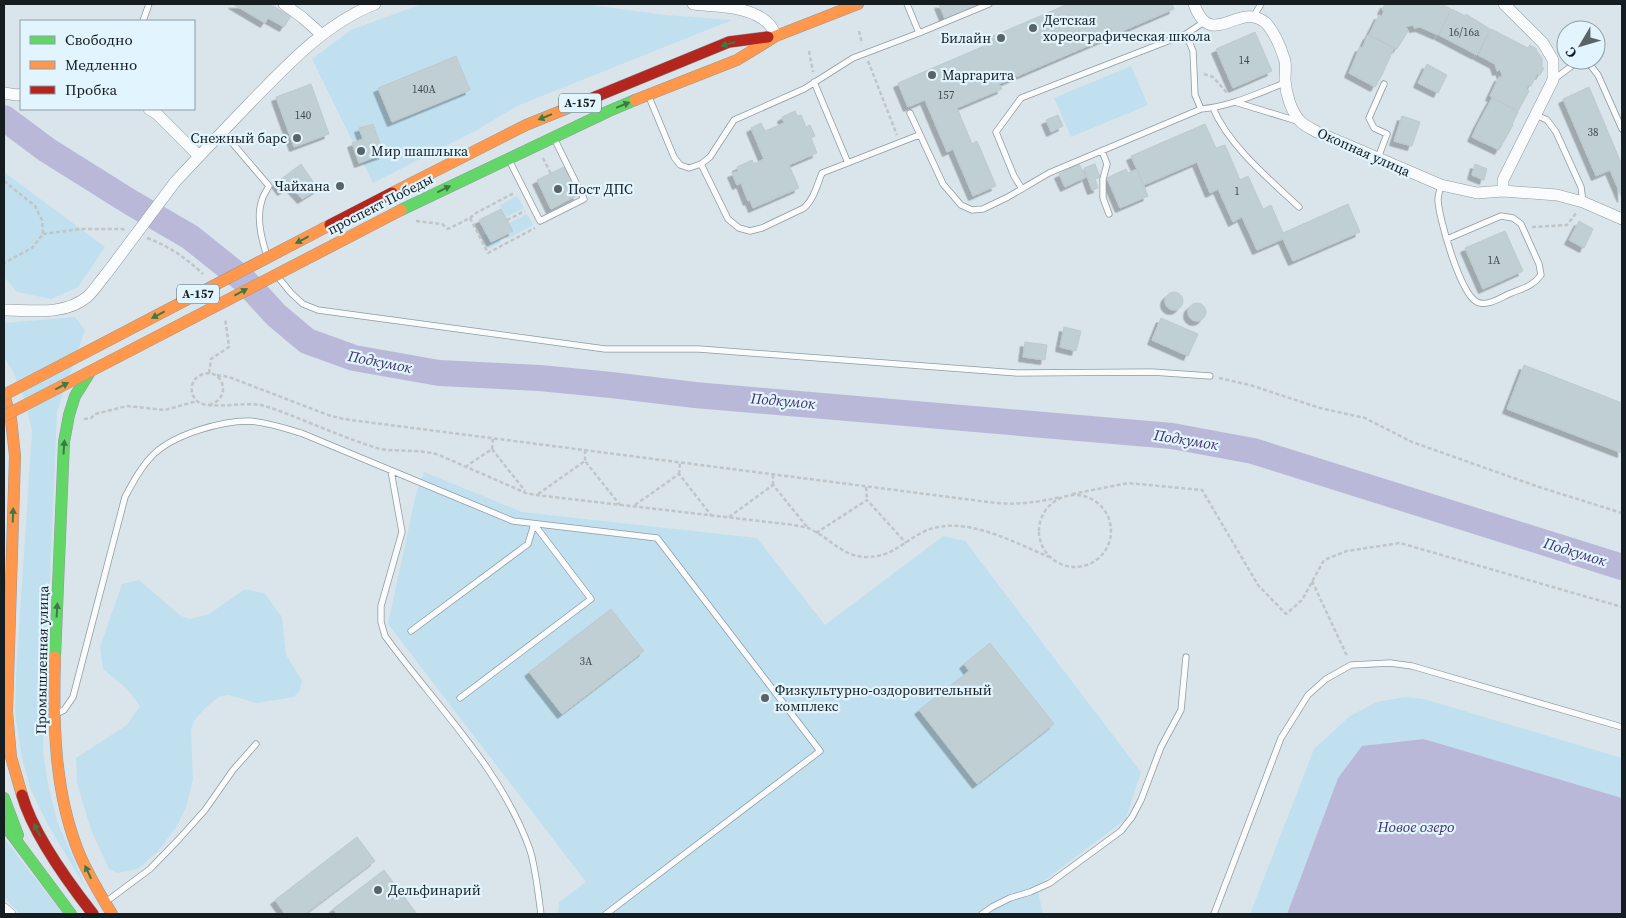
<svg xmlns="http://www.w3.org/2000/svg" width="1626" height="918" font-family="'Source Serif 4',serif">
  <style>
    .green { fill: #c1e0ef }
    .water { fill: #bab8d8 }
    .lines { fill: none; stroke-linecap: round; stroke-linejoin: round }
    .river { stroke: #bab8d8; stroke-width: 26 }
    .building { fill: #bfcfd3; stroke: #bec9cc; filter: url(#shadow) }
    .lane-casing { stroke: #919a9f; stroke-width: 7 }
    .street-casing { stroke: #919a9f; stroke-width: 12 }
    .fast-casing { stroke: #919a9f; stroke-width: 12 }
    .slow-casing { stroke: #919a9f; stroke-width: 12 }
    .jam-casing { stroke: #919a9f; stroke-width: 12 }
    .path { stroke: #c1c5c7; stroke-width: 2.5; stroke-dasharray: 4 2.5; stroke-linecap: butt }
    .lane { stroke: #f9fbfc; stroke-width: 5.5 }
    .street { stroke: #f9fbfc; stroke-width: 11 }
    .fast { stroke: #63d668; stroke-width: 11 }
    .slow { stroke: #ff974d; stroke-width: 11 }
    .jam { stroke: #b3261e; stroke-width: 11 }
    .street-bridge-casing { stroke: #919a9f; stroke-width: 12; stroke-linecap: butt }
    .slow-bridge-casing { stroke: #919a9f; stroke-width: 12; stroke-linecap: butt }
    .jam-bridge-casing { stroke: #919a9f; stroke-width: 12; stroke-linecap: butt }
    .street-bridge { stroke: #f9fbfc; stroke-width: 11 }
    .slow-bridge { stroke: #ff974d; stroke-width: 11 }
    .jam-bridge { stroke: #b3261e; stroke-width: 11 }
    .oneway { fill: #3c7a44 }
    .poi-dot { fill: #5a6368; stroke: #e2f4fd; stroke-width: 2 }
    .labels { text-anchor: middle; stroke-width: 4.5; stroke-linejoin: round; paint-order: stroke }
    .number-label { font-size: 11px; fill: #404a4e }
    .shield { fill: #e2f4fd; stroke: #525e63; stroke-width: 1 }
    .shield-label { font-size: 12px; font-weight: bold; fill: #151d21 }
    .poi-label { font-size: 14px; fill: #151d21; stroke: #e2f4fd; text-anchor: start }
    .street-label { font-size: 14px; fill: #151d21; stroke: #e2f4fd }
    .water-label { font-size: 15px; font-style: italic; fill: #3f3067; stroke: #e2f4fd }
  </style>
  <defs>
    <filter id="shadow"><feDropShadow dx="-4.5" dy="4.5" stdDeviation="0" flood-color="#0004"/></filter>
  </defs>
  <rect width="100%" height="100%" fill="#d9e5eb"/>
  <path class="green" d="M428,4H584L666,15L732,20L517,106L477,130L373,183L312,59L351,30L419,5Z
    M1131,66L1148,105L1071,137L1054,98Z
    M4,172L105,247L78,287L51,299L17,292L4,277Z
    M517,196L524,208L506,217L500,205Z
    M527,214L533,225L507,239L505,235L513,231L509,223Z
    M486,234L491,242L499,238L501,242L489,249L483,236Z
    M75,317L85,330L57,412L43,750L48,784L57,821L86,888L48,825L30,788L21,754L15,712L16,674L32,431L25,401L13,371L4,358V323Z
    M424,472L522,512L757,538L825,625L943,536L965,541L1141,772L1126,819L1037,886L1043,914H558L559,902L586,882L388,624L416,494Z
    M139,580L181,616L190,619L209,614L245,589L264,593L282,617L286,655L302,680L300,690L294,697L256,703L229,695L219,697L205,708L194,721L191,730L193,779L186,807L177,826L159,850L138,869L118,873L109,869L91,830L77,783L76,758L127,725L140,706L127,689L103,669L100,647L122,584Z
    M1405,697L1424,699L1622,758V798L1424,739L1338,778L1287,914H1250L1314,749L1350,716L1377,702Z
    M4,838L63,914H20L4,897Z"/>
  <path class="water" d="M1424,739L1622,798V914H1287L1338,778L1362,746Z"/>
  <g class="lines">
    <path class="river" d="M4,118L47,150L130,202L190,237L244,280L276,315L307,341L354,358L439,373L540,378L611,385L695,395L1172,436L1253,451L1622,567"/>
  </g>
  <path class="building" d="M233,4H269L291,16L284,27L268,18L265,23Z
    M939,4H982L945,19Z
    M1068,4H1172L1174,9L999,84L1002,89L957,108L972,144L977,141L996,186L973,196L953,149L947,152L925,100L908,107L898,83L991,43L989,38Z
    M1385,4H1441L1451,9L1438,35L1420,27L1414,28L1413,25L1409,26L1406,27L1408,31L1397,49L1369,35L1379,15L1382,16L1384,11L1382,10Z
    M1452,9L1465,16L1466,14L1490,29L1477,55L1439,35Z
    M1491,29L1528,48L1530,45L1537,49L1536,50L1542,58V67L1544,68L1540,75L1537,74L1531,86L1528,85L1526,89L1529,91L1518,111L1490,96L1499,77H1503L1500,70L1497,71L1495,64L1478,55Z
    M1255,32L1272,71L1233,88L1216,49Z
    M1368,35L1394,48L1382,75L1375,87L1349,73L1360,47L1362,48Z
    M456,56L470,90L392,122L378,88Z
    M1427,64L1447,75L1438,93L1418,83Z
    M311,84L329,134L294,147L276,97Z
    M1589,87L1622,165V198L1610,170L1596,176L1563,99Z
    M1492,98L1518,112L1512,124L1513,125L1499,150L1472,137L1478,124Z
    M795,111L797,116L801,115L806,127L810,125L815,136L811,138L817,153L789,165L799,188L753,208L750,200L748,201L741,183L737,185L732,173L738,171L737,167L752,160L754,164L764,159L751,128L761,123L765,131L784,123L782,117Z
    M1058,115L1063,126L1051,132L1046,120Z
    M1402,116L1420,122L1412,146L1394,141Z
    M373,124L384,154L359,163L352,143L363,139L359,128Z
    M1205,124L1216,148L1225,145L1240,180L1248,176L1263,209L1271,205L1283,233L1348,204L1360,232L1293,261L1283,239L1257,250L1242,217L1233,222L1218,189L1210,193L1197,162L1144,185L1131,156Z
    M301,164L318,189L302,199L290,186L282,191L276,183Z
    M1079,164L1086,177L1065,187L1059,174Z
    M1095,164L1100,177L1095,179L1098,188L1092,190L1084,168Z
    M1475,164L1487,169L1484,180L1472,175Z
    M564,167L578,195L551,209L537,180Z
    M1126,169L1128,173L1137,169L1148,196L1120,208L1107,178Z
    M501,209L513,231L491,242L479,220Z
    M1579,221L1593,229L1584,248L1569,240Z
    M1505,231L1523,271L1483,289L1465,248Z
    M1165 301a9 9 0 1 1 18 0a9 9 0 1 1-18 0Z
    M1188 312a9 9 0 1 1 18 0a9 9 0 1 1-18 0Z
    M1161,318L1198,334L1188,356L1152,340Z
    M1064,327L1081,331L1076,351L1060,347Z
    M1025,342L1047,345L1045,360L1023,357Z
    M1524,365L1622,403V453L1507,409Z
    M611,609L644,651L562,714L529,672Z
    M990,643L1054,724L977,784L919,710L969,671L964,664Z
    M357,837L375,861L305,914H285L275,900Z
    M384,870L417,914H337L333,909Z"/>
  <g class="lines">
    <defs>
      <path id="lane" d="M1255,14L1261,4
        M143,21L149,4
        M919,33L989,4
        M1186,34L1193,51L1195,95L1201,109
        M1553,80L1573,65L1582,62L1591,66L1598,75L1622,129
        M814,82L848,163
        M649,97L674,157L680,165L689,168L701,164L710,157L734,120L804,89L853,58L919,33L907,4
        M1235,102L1297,121
        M1213,108C1229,146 1270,180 1299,207
        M910,113L943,184L961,205L972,210L983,209L1008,197L1049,173L1201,109C1230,107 1258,93 1285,83
        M1536,115L1547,120L1556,132L1581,187L1583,202
        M222,131L269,186C267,190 263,195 262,200C256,216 262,241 267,256
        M1102,151L1107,164L1103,179V198L1109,214
        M1378,158L1387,134L1374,128L1369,118L1384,84
        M509,160L540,221L584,199L554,138
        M701,164L728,219L739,228L750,231L762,228L804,208C814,199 817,185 822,173L919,135
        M1441,185C1440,190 1438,195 1438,200C1439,219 1460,293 1477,302C1487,307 1500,298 1509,294C1523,288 1532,287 1541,275L1539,264L1521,224L1513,218L1501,216L1447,239
        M1022,189L1014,176L996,132L1021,98L1186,34L1204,22
        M277,276L291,293L303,304L318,310L605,349H699L1017,373L1152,372L1210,376
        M391,471L402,532L381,606V622L385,636C436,706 501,768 530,850C536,870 538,893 541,914
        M411,631L528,544L534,524
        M460,698L591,599L534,524
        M58,713L64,710L73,697L125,497C133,482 142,465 155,453C176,434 221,421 249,421C267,422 284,428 301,433L513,521L657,538L820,751L606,914
        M107,901L150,869L179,839L205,810L233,770L256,744
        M982,914L992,907L1010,898L1030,892L1050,883L1121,831L1132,817L1141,800L1161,747L1181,710L1186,657
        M1214,914L1281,738L1308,695L1326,679L1351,665L1390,663L1412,666L1622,727"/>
      <path id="street" d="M284,4L303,18L322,35
        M693,4C716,7 749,5 768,23C771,26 774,31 776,36
        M1194,4C1211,52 1239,0 1266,23C1274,32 1281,48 1285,61C1286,67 1285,74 1285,80C1286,94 1291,112 1301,122C1305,126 1312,129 1317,132L1441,185L1477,193L1503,191L1557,195L1583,202L1622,219
        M4,93L17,95L21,94
        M149,109L157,114L199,156
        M175,182C200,155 225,129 251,102C287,65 326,23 375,4
        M1503,191V180L1553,80V60L1543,43L1504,4
        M4,310C31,310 64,316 87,297C94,291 100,281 107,273
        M4,909L10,914"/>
      <path id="fast" d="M401,210L609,111L635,100
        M55,657L64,442L69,415L75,396L90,372
        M4,798L18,835
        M4,824L71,914"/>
      <path id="slow" d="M635,100L737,60L776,36L858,4
        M392,193L526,125L578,104
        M5,398L11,419L15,456L7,712L11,757L22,795
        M55,657C53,722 54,792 79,853C88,875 100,894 112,914"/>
      <path id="jam" d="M578,104L729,42L768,37
        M22,795C33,834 68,882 93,914"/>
    </defs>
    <use href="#lane" class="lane-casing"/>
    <use href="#street" class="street-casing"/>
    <use href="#fast" class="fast-casing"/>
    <use href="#slow" class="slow-casing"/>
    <use href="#jam" class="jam-casing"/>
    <path class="path" d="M859,31L862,44
      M809,51L813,72
      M868,61L897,135
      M1204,74L1213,77L1228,94
      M543,158L551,174
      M4,181L35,206L42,220L43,234L32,248L4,263
      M470,218L476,213L514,193
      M507,220L525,211
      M416,221L442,224L448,229L470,218L488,253L535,228
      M1532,227L1567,225L1577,212
      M43,234L81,229H122L125,230
      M147,238C169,246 186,258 203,274
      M209,373L211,359L229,347L225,318
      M217,375L229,377L328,415L343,419L996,503C1019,505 1039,502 1061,497
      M1219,378L1250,385L1320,408L1365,418L1412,442L1539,487L1622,513
      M209,405C233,398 223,368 203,374C189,378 188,397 200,403C211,409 244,402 261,405C276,409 290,415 305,421C330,431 354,441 380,449C400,452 420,449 439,455L526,493L536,495L785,524C793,525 801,526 808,528C828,536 841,556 865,557C893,557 901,543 923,532C962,513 1013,542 1049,557
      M84,419L91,418L95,414L127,406L165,410L197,401
      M492,449L493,439
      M585,450V461
      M465,467L492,449L525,491
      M679,474L680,463
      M773,485V475
      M866,487L867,500
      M538,494L585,461L620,505
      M1072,494L1128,483L1202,490L1258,585L1286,614L1302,600L1324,560L1347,551L1400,543L1622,607
      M1039 531a36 36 0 1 1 72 0a36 36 0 1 1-72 0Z
      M635,505L679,474L711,515
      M729,517L773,485L808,528
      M816,533L867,500L906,543
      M1312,581L1347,656"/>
    <use href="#lane" class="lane"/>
    <use href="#street" class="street"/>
    <use href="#fast" class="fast"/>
    <use href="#slow" class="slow"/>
    <use href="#jam" class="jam"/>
    <defs>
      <path id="street-bridge" d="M107,273L175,182"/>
      <path id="slow-bridge" d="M4,395L330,225
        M4,416L401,210"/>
      <path id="jam-bridge" d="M330,225L392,193"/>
    </defs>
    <use href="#street-bridge" class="street-bridge-casing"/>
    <use href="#slow-bridge" class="slow-bridge-casing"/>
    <use href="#jam-bridge" class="jam-bridge-casing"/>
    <use href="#street-bridge" class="street-bridge"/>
    <use href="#slow-bridge" class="slow-bridge"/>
    <use href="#jam-bridge" class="jam-bridge"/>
  </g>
  <defs><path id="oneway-solid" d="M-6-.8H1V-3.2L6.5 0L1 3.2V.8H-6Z" transform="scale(1.25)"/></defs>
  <g class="oneway">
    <use href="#oneway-solid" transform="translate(728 44) rotate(164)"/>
    <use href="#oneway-solid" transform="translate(623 105) rotate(-22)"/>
    <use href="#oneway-solid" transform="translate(545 117) rotate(158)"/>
    <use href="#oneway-solid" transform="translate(444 189) rotate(-26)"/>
    <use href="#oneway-solid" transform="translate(302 240) rotate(152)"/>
    <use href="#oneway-solid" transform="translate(241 292) rotate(-28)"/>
    <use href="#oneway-solid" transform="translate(158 315) rotate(152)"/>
    <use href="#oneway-solid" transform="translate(62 386) rotate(-27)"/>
    <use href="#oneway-solid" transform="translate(64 447) rotate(-86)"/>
    <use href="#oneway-solid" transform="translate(13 515) rotate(-88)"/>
    <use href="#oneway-solid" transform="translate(57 610) rotate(-87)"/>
    <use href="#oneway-solid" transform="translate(37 830) rotate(-118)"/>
    <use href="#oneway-solid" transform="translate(88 872) rotate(-115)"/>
  </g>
  <g class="poi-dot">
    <circle cx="1033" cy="28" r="5"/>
    <circle cx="1001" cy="38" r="5"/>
    <circle cx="932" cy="75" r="5"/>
    <circle cx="297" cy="138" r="5"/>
    <circle cx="361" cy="151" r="5"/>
    <circle cx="340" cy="186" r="5"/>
    <circle cx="558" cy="189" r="5"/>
    <circle cx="765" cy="698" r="5"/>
    <circle cx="378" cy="890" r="5"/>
  </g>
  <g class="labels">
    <g class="number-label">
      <text x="1464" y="36">16/16а</text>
      <text x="1244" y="64">14</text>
      <text x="424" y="93">140А</text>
      <text x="946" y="99">157</text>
      <text x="303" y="119">140</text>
      <text x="1593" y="136">38</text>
      <text x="1237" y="195">1</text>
      <text x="1494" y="264">1А</text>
      <text x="586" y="665">3А</text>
    </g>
    <g class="shield">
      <rect x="559" y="93.5" width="42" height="19" rx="4"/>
      <rect x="177" y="284.5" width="42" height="19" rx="4"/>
    </g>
    <g class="shield-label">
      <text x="580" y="107">А-157</text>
      <text x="198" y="298">А-157</text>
    </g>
    <g class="poi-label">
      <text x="1043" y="25">Детская<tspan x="1043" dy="16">хореографическая школа</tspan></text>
      <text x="991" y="43" text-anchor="end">Билайн</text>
      <text x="942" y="80">Маргарита</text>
      <text x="287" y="143" text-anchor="end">Снежный барс</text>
      <text x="371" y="156">Мир шашлыка</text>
      <text x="330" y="191" text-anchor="end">Чайхана</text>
      <text x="568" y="194">Пост ДПС</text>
      <text x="775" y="695">Физкультурно-оздоровительный<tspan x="775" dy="16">комплекс</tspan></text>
      <text x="388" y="895">Дельфинарий</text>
    </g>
    <g class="street-label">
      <text transform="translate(1364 152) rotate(24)" y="5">Окопная улица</text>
      <text transform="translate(380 204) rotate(-27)" y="5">проспект Победы</text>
      <text transform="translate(42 660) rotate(-89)" y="5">Промышленная улица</text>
    </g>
    <g class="water-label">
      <text transform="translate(380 362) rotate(11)" y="5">Подкумок</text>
      <text transform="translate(783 401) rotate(5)" y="5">Подкумок</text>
      <text transform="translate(1186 440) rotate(9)" y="5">Подкумок</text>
      <text transform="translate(1575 552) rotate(17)" y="5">Подкумок</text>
      <text x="1416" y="832">Новое озеро</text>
    </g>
  </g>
  <rect width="1626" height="918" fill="none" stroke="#151d21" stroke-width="10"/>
  <rect x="20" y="20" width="175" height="90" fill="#e2f4fd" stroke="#909ea5"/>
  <rect x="30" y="36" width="25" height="8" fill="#63d668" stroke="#909ea5"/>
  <text x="65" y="45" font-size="15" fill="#151d21">Свободно</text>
  <rect x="30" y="61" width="25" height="8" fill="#ff974d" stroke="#909ea5"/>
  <text x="65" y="70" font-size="15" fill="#151d21">Медленно</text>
  <rect x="30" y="86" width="25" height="8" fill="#b3261e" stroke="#909ea5"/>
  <text x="65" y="95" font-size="15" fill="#151d21">Пробка</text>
  <g transform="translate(1581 45) rotate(232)"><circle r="24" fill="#e2f4fd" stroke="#909ea5"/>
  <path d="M0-4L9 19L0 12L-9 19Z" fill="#5a6368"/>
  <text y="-8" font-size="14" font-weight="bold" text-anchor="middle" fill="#151d21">С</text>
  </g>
</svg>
